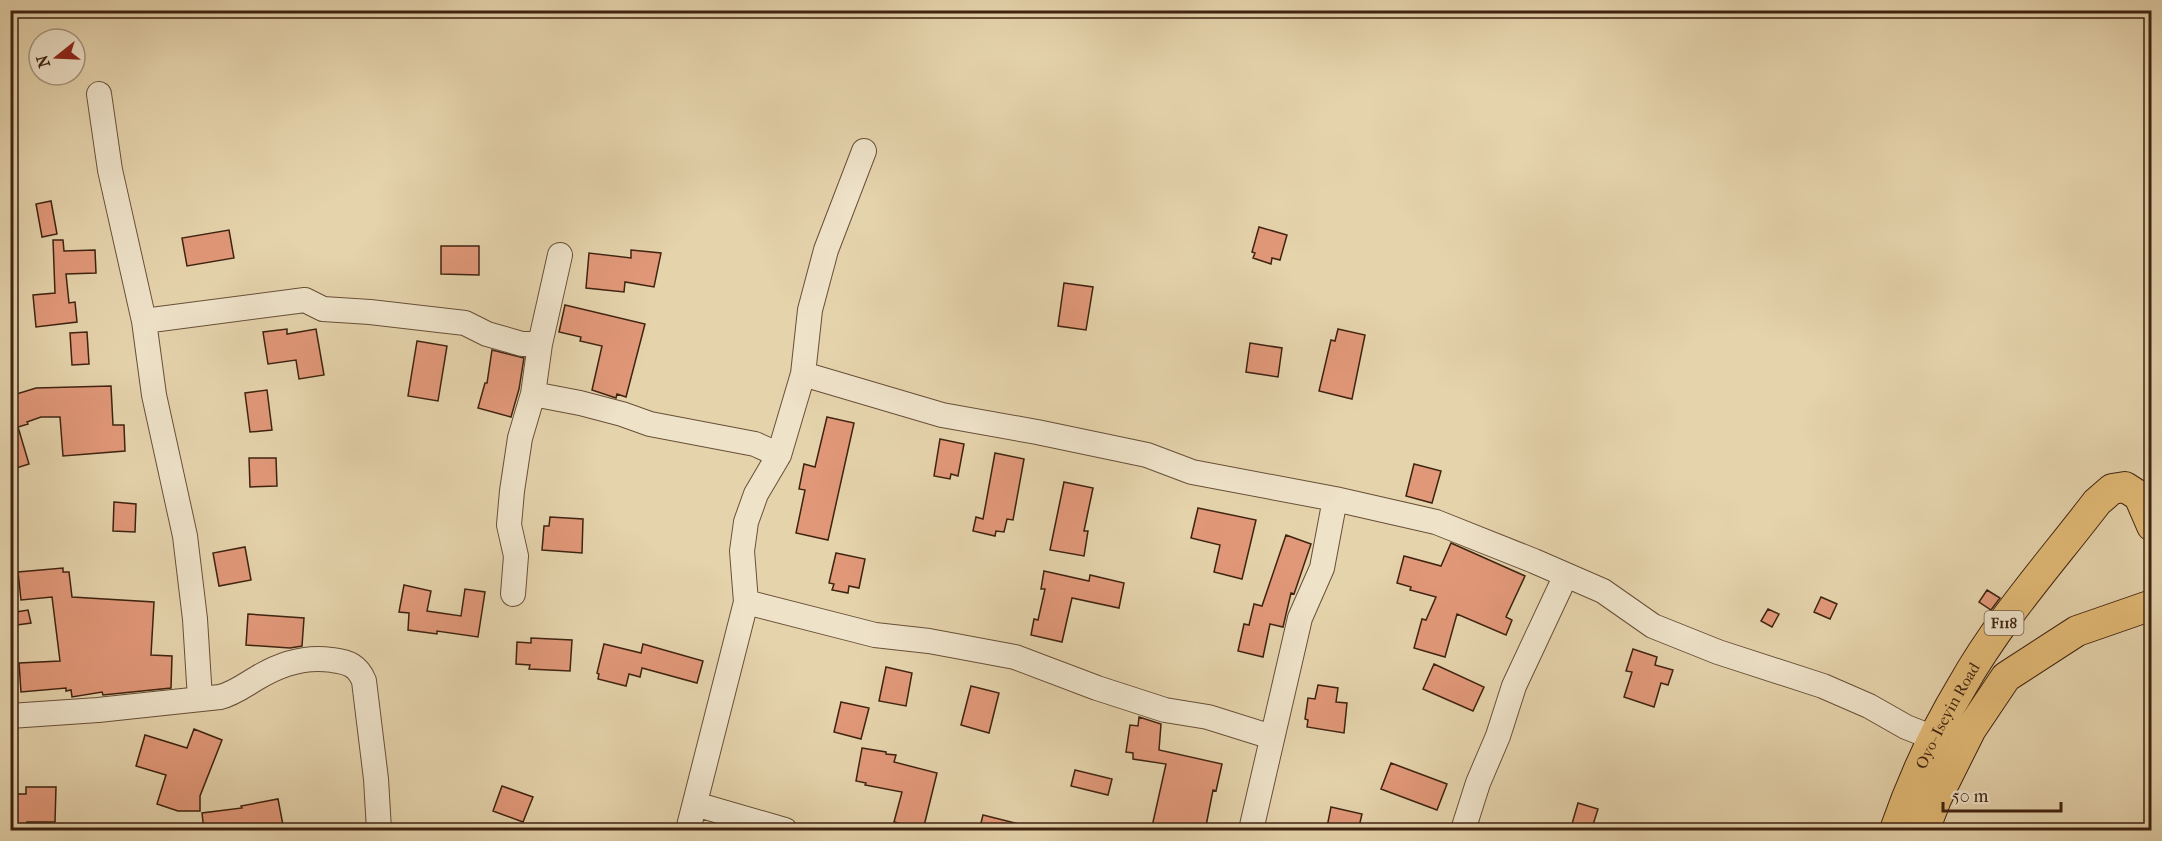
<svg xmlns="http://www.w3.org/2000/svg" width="2162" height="841" font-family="'IM FELL French Canon',serif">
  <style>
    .building { fill: #e19879; stroke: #3f2310; stroke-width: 1.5 }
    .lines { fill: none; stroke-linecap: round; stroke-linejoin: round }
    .minor-casing { stroke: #684f37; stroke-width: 26 }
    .major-casing { stroke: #3f2310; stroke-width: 32 }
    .minor { stroke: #eee2c9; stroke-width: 24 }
    .major { stroke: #e2ba76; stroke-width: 30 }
    .labels { text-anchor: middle; stroke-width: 4.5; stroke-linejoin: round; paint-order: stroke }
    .shield { fill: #eee2c9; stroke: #745c48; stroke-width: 1.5 }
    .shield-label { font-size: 15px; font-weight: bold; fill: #3f2310 }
    .street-label { font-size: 16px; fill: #3f2310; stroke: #eee2c9 }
  </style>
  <rect width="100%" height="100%" fill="#e5d3ac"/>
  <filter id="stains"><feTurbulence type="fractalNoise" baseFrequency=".00333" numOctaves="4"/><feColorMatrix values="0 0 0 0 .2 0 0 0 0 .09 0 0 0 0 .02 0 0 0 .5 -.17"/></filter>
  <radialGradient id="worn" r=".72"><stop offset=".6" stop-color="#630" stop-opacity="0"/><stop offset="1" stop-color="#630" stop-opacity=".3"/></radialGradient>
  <path class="building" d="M51,201L57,234L42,237L36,204Z
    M1259,227L1287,235L1280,260L1272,258L1271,264L1253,258L1255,253L1252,252Z
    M229,230L234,258L187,266L182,238Z
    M53,240H63L64,251L95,250L96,273L66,274L69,303L75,302L77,322L36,327L33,295L55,293Z
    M441,246H479V275L441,274Z
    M631,250L661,253L654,287L625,282L624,292L586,288L589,253L631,258Z
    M1064,283L1093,287L1086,330L1058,326Z
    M565,305L645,324L626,397L617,394L616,398L592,390L602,346L580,341L581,337L559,332Z
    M287,329V334L316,329L324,375L299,379L296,360L268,364L263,332Z
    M1338,329L1365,335L1352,399L1319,391L1331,340L1335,341Z
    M87,332L89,364L72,365L70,333Z
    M417,341L447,346L438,401L408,396Z
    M1250,343L1282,348L1278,377L1246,372Z
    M492,350L524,358L519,389L511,417L478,408L485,383H487Z
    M111,386L113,425H124L125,451L63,456L60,417H41L27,422L28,424L18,427L29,464L10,470V396L36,388Z
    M267,390L272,430L250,432L245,393Z
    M827,417L854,423L828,540L796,533L805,490L799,489L804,464L815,467Z
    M940,439L964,444L958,476L951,474L950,479L934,476Z
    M995,453L1024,459L1013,520L1007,519L1004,532L996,531L995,536L973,531L976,517L983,519Z
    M249,458H276L277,486L250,487Z
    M1414,464L1441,471L1432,503L1406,496Z
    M1064,482L1093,488L1084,531H1088L1084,556L1050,550Z
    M114,502L136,504L135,532L113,531Z
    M1198,508L1256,520L1242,579L1214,572L1220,545L1191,538Z
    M550,517L583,519L582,553L542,550L544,526H549Z
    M1286,535L1311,544L1294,594L1291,593L1283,627L1270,624L1263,657L1238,651L1244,624L1249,625L1254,604L1262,606Z
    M1451,543L1525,576L1506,617L1512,620L1506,635L1457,614L1445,657L1414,648L1422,619L1426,620L1436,597L1410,590L1411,587L1397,583L1404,556L1441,566Z
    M245,547L251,580L219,586L213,553Z
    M836,553L865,559L859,588L849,586L848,593L832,590L834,584L829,583Z
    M63,568V572H69L72,597L154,602L151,655L172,656L171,688L103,695L102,692L72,697L71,690L66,691V688L21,692L19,663L60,661L52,597L21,600L18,572Z
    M1044,571L1089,581L1090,575L1124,583L1119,608L1072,598L1062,642L1031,635L1034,619L1038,620L1045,589H1041Z
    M404,585L431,591L427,611L461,616L465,589L485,592L478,637L437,631V634L408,630L409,613L399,612Z
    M1987,590L2000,598L1991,610L1979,602Z
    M1821,597L1837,604L1830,619L1814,612Z
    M1768,609L1779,614L1772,627L1761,621Z
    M28,610L31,623L10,626V613Z
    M248,614L304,618L302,646L290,648L246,645Z
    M531,638L572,640L570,671L529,669L530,665L516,664L517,642L531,643Z
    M604,644L641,653L643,644L703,661L697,683L642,668L640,677L629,674L626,686L598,679L599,674L597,673Z
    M1633,649L1657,657L1655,665L1673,670L1668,685L1661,683L1654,707L1624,697L1632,672L1626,671Z
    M1434,664L1484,687L1473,711L1423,689Z
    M886,667L912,673L906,706L879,701Z
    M1318,685L1338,688L1336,702L1347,703L1344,733L1307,727L1308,720L1305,719L1308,698L1315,699Z
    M971,686L999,693L989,733L961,725Z
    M841,702L869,708L861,739L834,732Z
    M1139,717L1161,724L1159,750L1222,764L1216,791L1213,790L1205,831H1151L1166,764L1133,759V753L1126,752L1130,725L1138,726Z
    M194,729L222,740L200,796V811H178L157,804L166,775L136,766L145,735L187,748Z
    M862,748L886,752V754L896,755L894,762L937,773L923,830L894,822L902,792L865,785L866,783L856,781Z
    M1391,763L1447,784L1437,810L1381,789Z
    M1075,770L1112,779L1108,795L1071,786Z
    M502,786L533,797L523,822L493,811Z
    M26,787H56L55,822H27V831H10V794H26Z
    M278,799L283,825L256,831H204L202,813L242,808L241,806Z
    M1578,803L1598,809L1591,831H1570Z
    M1331,807L1362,814L1358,831H1345L1327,827Z
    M983,815L1027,826L1026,831H979Z"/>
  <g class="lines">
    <defs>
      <path id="minor" d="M99,94L110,170L144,321L154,395L185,536L195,619L200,699
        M144,321L305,300L323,309L370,312L465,323L487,334L522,344H540
        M803,374L942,415L1037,432L1147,455L1192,472L1335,499L1436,522L1534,561L1603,591L1653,626L1718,652L1823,686L1869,706L1906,727L1934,738
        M533,394L580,403L622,414L650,424L755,444L779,455
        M513,594L516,556L509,525L512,491L520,438L533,394L540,344L560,255
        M746,602L875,635L929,641L1015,657L1097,688L1165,710L1208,717L1272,737
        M10,716L98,710L220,697C233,694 245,685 257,678C280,664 306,656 332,660C349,662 358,666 364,681L376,779L379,830
        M695,804L785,830
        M688,830L746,602L742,551L746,522L756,494L779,455L803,374L810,310L826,250L864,151
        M1251,830L1300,618L1322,568L1335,499
        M1463,830L1478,783L1498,736L1514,686L1566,575"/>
      <g id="major">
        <path id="s1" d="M1895,830C1912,781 1935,731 1962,686C1999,620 2051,562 2097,502L2112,489L2125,487L2139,496L2152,526"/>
        <path d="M1924,830L1936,799L1971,729L2006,677L2077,631L2152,605"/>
      </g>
    </defs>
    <use href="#minor" class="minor-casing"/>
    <use href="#major" class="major-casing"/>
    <use href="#minor" class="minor"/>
    <use href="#major" class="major"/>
  </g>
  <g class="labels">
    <rect class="shield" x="1984.5" y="611" width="39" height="24" rx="4.5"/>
    <g class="shield-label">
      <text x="2004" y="628">F118</text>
    </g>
    <g class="street-label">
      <text dy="6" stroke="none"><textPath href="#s1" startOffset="126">Oyo- Iseyin Road</textPath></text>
    </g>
  </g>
  <rect width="2162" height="841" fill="none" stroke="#e5d3ac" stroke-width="36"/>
  <rect x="12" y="12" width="2138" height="817" fill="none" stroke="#3f2310" stroke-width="3"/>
  <rect x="18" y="18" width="2126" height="805" fill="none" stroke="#3f2310" stroke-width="1.5"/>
  <g transform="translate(57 57) rotate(252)"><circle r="28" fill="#eee2c9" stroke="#a8967f" stroke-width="1.5"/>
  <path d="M0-4.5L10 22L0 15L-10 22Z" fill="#8f2418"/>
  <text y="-9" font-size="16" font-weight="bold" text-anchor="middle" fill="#3f2310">N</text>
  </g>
  <path d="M1943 802v9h118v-9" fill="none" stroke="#3f2310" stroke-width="3"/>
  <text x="1952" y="802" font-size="18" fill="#3f2310" stroke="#eee2c9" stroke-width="4.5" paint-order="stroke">50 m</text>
  <rect width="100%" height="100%" filter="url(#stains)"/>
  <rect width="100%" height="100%" fill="url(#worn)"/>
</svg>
